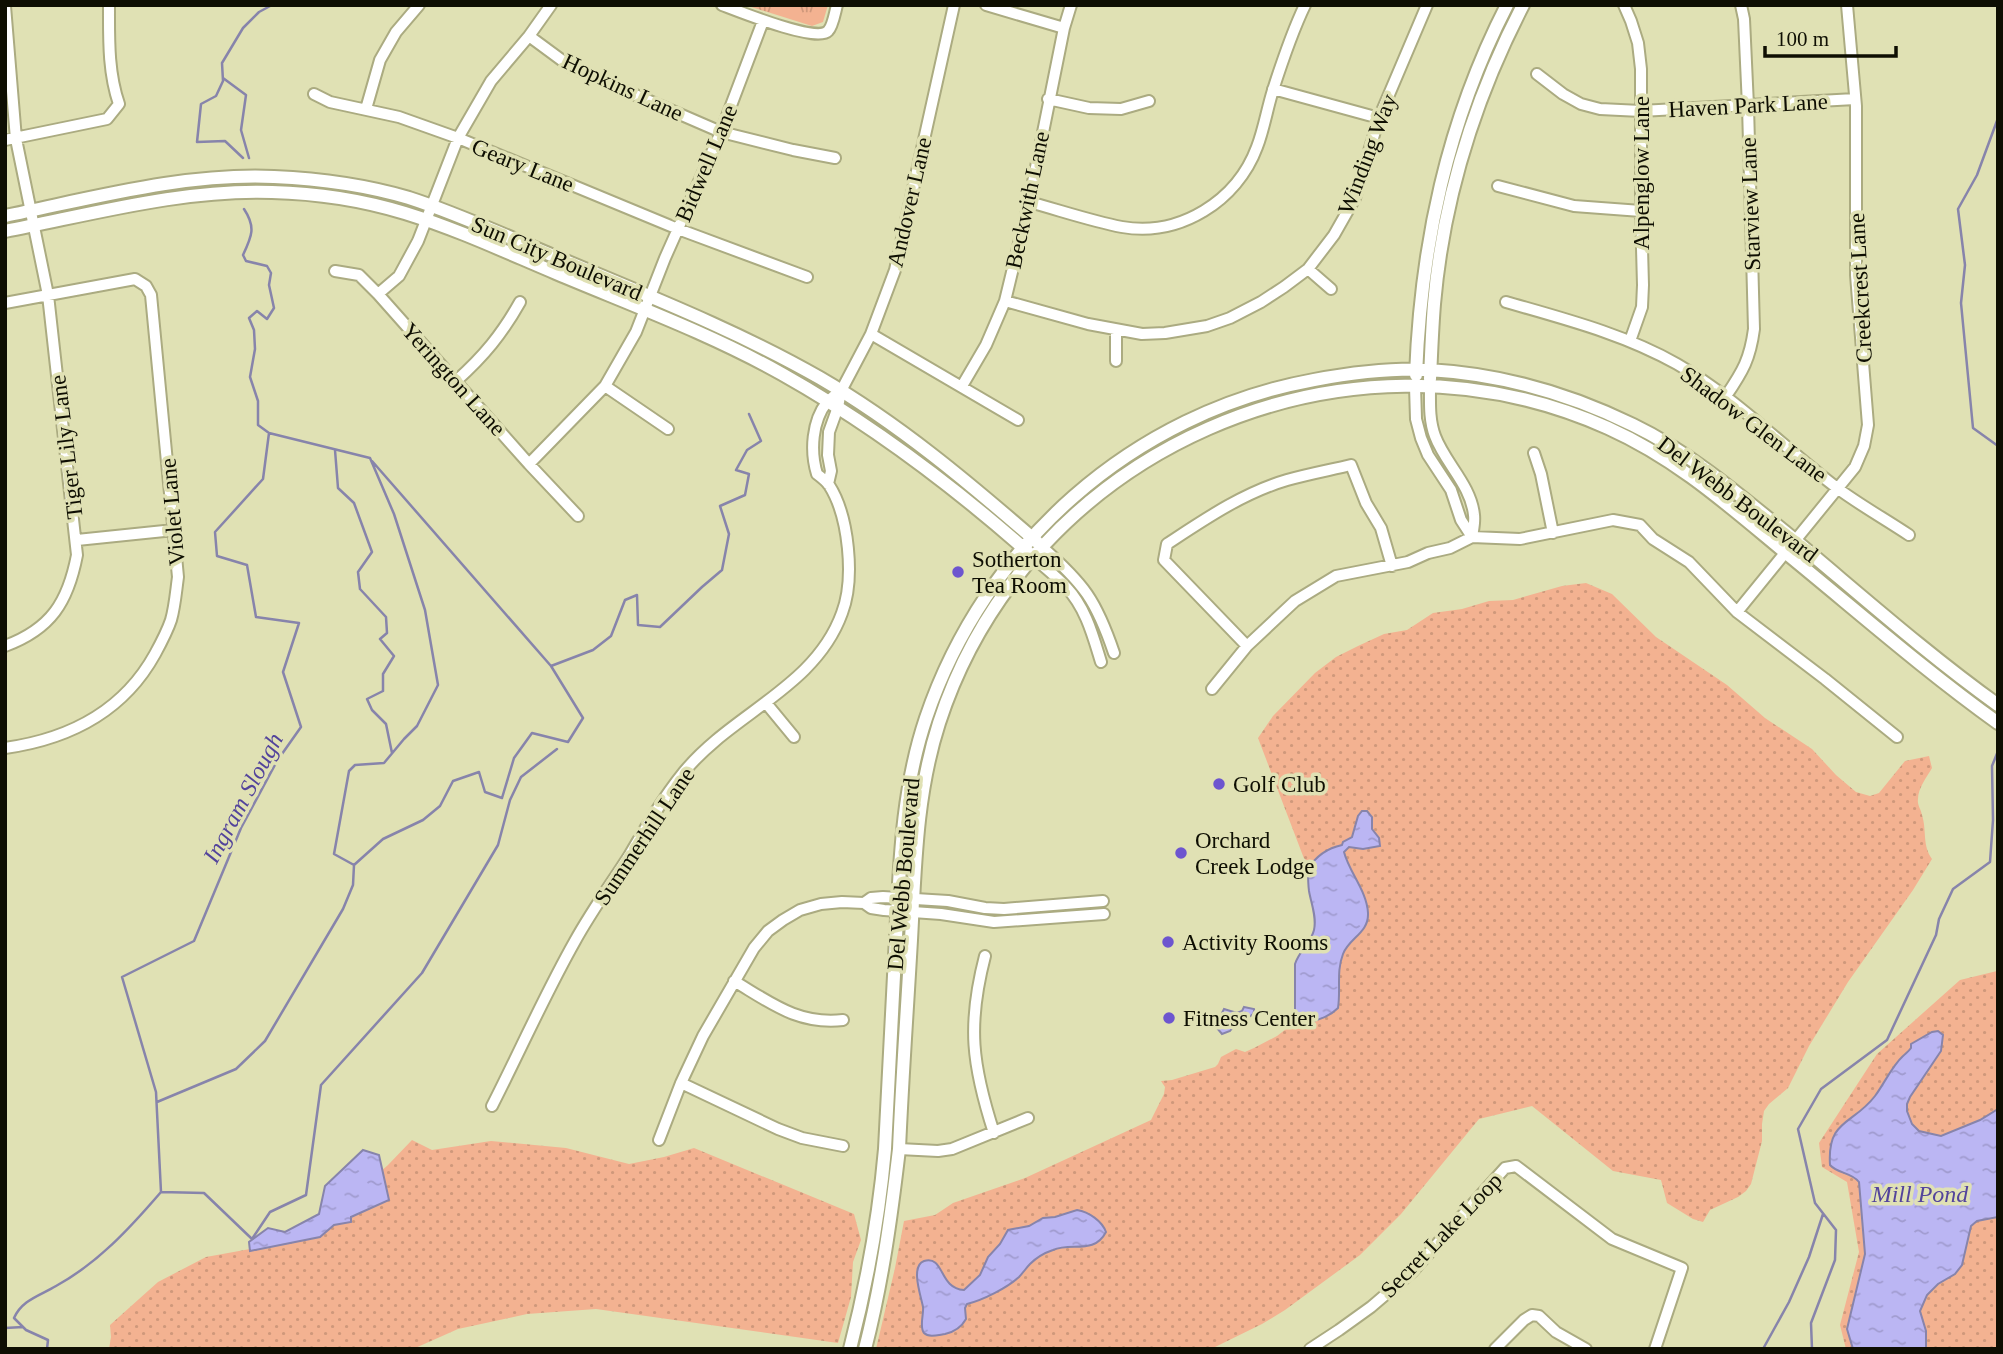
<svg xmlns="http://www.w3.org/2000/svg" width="2003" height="1354" font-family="'Times New Roman',serif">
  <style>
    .grass { fill: url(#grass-dots) }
    .park { fill: url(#park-tufts) }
    .water { fill: url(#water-ripples); stroke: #8784ab; stroke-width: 2 }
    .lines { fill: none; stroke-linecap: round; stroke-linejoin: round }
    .stream { stroke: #8784ab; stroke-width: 2.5 }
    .minor-casing { stroke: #abab81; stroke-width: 14 }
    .tertiary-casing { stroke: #abab81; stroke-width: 16 }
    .minor { stroke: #fff; stroke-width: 10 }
    .tertiary { stroke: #fff; stroke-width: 12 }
    .poi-dot { fill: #6d55cf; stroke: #e0e1b4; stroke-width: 2.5 }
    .labels { text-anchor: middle; stroke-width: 7; stroke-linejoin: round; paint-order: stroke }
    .street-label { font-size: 23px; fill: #0e0e02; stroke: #e0e1b4 }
    .poi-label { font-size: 23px; fill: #0e0e02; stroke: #e0e1b4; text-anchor: start }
    .water-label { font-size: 24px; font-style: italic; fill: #53449b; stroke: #e0e1b4 }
  </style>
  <defs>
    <pattern id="grass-dots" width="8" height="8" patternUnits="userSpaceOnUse" patternTransform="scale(1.75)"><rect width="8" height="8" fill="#f3b291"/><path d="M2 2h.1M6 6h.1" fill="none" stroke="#cf987b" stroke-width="1.8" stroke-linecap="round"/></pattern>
    <pattern id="park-tufts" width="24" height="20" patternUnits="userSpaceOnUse" patternTransform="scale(1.75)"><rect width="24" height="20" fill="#f3b291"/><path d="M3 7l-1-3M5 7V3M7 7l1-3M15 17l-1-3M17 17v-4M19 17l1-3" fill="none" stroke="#cf987b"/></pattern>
    <pattern id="water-ripples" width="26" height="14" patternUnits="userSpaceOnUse" patternTransform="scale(1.75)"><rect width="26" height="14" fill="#bbb6f3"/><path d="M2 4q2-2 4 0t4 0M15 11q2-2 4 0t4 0" fill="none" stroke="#a09bcf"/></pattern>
  </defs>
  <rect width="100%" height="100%" fill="#e0e1b4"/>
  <path class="grass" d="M1586,583L1612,594L1656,637L1727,685L1765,718L1812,749L1836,775L1856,792L1870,796L1879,793L1905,761L1929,756L1932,768C1927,777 1918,788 1918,799C1917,805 1921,809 1922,815C1927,831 1922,845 1932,859L1913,890L1848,982L1809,1046L1788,1088L1769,1104L1764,1111L1762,1124V1141L1751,1184L1746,1191L1738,1197L1710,1210L1703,1222L1693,1219L1667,1203L1661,1180L1613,1171L1532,1106L1479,1119L1401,1214L1360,1255L1285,1310L1262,1324L1211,1349H876L895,1268L904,1221L935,1215L953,1203L1025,1178L1151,1120L1164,1094L1165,1087L1161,1081L1172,1080L1215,1067L1218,1064L1221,1057L1236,1049L1245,1052L1254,1048L1277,1036L1295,1022L1327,930L1308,869L1258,738L1273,716L1315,673L1336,657L1358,646L1384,634L1407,630L1433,613L1462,609L1489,601L1513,600L1562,586Z
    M1997,971L1998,1349H1846L1840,1325L1859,1252L1847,1182L1822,1167L1819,1143L1877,1054L1960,980Z
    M412,1140L432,1150L491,1141L566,1148L629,1164L664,1157L694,1148L854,1214L861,1240L853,1262L851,1297L838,1343L596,1309L527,1314L458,1329L413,1349H109L111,1337L110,1325L158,1282L206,1257L250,1249L322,1223L388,1165Z"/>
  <path class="park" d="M745,5H828L823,22L812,26Z"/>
  <path class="water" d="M1362,811H1367L1372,817V829L1379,838L1380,846L1363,849L1349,847L1344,852C1349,872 1367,891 1368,913C1369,933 1349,938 1343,954C1336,972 1341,989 1338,1008C1327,1019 1315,1020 1301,1025L1295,1022V964C1299,951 1311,943 1314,930C1317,917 1311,903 1309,891C1308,884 1308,876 1308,869C1316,856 1328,848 1342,845L1343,842L1352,837L1358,816Z
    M1244,1007L1254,1009C1255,1015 1249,1017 1244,1019L1243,1023L1237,1022L1230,1031L1222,1034L1217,1028L1216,1021L1224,1020L1225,1015L1222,1013L1224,1009L1237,1013L1242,1011Z
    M1938,1031L1943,1035L1941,1051L1910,1097L1907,1104V1111L1912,1124L1919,1131L1941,1136L1980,1120L1998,1109V1217L1977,1221L1971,1226L1962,1265L1955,1274L1938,1284L1927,1295L1920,1311L1926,1331V1349H1853L1847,1329L1865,1254L1859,1182C1851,1172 1838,1174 1830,1165C1827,1119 1853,1125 1875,1096C1884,1084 1892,1066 1903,1056C1906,1053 1909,1051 1911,1048V1044L1932,1032Z
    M363,1150L379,1155L389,1200L351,1217V1222L334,1225L320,1237L250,1251L249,1242L268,1228L285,1232L319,1214L325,1186Z
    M1077,1210C1089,1212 1102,1221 1106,1232C1094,1255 1072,1242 1053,1250C1044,1253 1036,1258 1030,1264C1026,1268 1023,1273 1019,1277C1007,1288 983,1300 967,1304L965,1308L966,1319C961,1328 954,1332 945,1334C938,1335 929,1338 924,1333C919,1327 924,1314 923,1307C921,1296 910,1266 924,1261C945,1255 938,1288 964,1290L980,1275L988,1257L1000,1244L1008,1230L1029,1226L1043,1218L1055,1217Z"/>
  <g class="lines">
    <path class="stream" d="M223,78L246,95L241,130L249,158
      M1998,118L1977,175L1958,209L1965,265L1961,303L1973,428L1998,446
      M243,158L225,141L197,142L201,104L216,96L223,81L222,63L243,28L259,12L272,5
      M269,433L370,458L394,514L425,610L438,685L417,726L404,739L384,763L355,765L349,771L334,854L354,865
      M335,450L338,488L354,503L372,552L358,572L360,589L386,617L387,633L380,639L394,656L383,674V691L367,699L372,710L386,724L392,753
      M372,461L551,666
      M157,1102L236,1069L265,1041L343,909L353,885L354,865L383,839L423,820L440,806L453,781L479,772L485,792L502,798L514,758L532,733L568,742L583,718L551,666L593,650L611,636L625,600L637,595L638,625L660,627L702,587L722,570L729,534L720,506L745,495L749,474L736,470L747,450L761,441L749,414
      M161,1192L204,1193L252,1239L270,1212L306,1195L321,1085L422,973L498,845L510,800L521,777L557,749
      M5,1328L23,1327
      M47,1349L48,1340L26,1330L14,1318C22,1300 39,1296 56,1286C98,1263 130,1228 161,1192L156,1092L122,977L194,941L241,828L277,761L301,727L283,672L299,623L256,617L247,565L217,556L215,532L263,479L269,433L258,425V401L250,377L255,349L254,330L249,318L257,311L267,319L274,308L269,285L271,273L267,266L246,261L243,255C252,236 256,227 244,209
      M1763,1349L1789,1302L1809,1257L1823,1214
      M1812,1349L1811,1323L1835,1260L1836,1230L1815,1203L1798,1129L1821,1089L1887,1040L1936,935L1939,919L1953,889L1990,862L1993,820L1992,766L1998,751"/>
    <defs>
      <path id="minor" d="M722,5C738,11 817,43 828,31C833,26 835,12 837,5
        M986,5L1064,28
        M1624,5L1631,21L1638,43L1641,69V211L1643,285L1642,307L1630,341
        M5,6L16,139L48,295L77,555C68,602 51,629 5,646
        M529,36L571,67L721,132L793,150L835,158
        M1537,74L1563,94L1581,104L1600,109L1641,111L1855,99
        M1273,89L1379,118
        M314,94L330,102L399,117L458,138L678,229L807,277
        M1048,99L1089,108L1121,109L1149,101
        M366,109L380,60L396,32L419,5
        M5,140L107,119L119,104C108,72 109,39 109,5
        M1498,186L1574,206L1641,211
        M1029,202C1059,210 1091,221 1122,227C1180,237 1237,201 1257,147C1264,129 1267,109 1273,90C1282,62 1292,32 1305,5
        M1308,269L1331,289
        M335,271L359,275L378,294L529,464L578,516
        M378,294L399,276L418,241L458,138L491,81L529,36L551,5
        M1005,301L1088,324L1142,334L1165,333L1207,326L1230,318L1261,302L1284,287L1308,269L1334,235L1355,198L1379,118L1427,5
        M1506,302C1565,319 1624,334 1677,364C1736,398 1783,447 1837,488C1860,505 1885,519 1909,535
        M5,303L135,279L146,286L151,295L178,577C176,591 175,606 171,620C167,632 161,643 155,654C123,712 69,739 5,748
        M871,334L1018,420
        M1116,361V331
        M456,381C484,356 502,334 520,302
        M605,386L668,429
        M962,386L986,345L1005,301L1029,202L1064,28L1071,5
        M1415,386L1416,419L1421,438L1428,455L1451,490L1461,520L1472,537
        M1430,386C1430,403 1429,420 1435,436C1445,463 1471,485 1474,515C1475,522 1473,530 1472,537
        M1726,396C1743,371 1750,359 1754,329L1748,106L1744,19L1741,5
        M1534,453L1541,474L1553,533
        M529,464L605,386L636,332L665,258L721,132L763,21
        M828,484L831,471L828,455L829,432L838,407L841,391L871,334L895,270L954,5
        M77,540L174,530
        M1042,547C1084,584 1096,600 1114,653
        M1033,557C1044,567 1056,576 1066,587C1086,608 1093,636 1101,662
        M1737,612L1855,467L1864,446L1868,425L1856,275V106L1847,5
        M1247,646L1164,560L1167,544C1205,519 1243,493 1287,480C1308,474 1330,470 1351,465L1366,503L1381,528L1392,566
        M1212,689L1247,646L1295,601L1336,576L1408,562L1428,553L1450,548L1472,537L1520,539L1613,520L1640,525L1653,539L1689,562L1737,612L1825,679L1897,737
        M766,703L794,737
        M864,903L871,898L883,897L948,901L985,908L1004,909L1103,901
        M985,956C967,1025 972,1065 994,1133
        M734,981C771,1003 798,1025 843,1020
        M681,1083L778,1129L802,1138L843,1146
        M492,1106C520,1051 545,994 575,941C591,912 611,884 629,856C646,827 663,798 684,772C732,713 815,688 842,613C855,579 849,516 829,485C826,481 821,477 817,474C810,451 812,421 827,402C831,398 836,394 841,391
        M659,1140L681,1083L703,1036L754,948L768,931L783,920L800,910L821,904L842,902L864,903L871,908L884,910L941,914L994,922L1104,914
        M899,1149L938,1151L952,1149L1028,1118
        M1310,1349L1339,1330L1371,1307L1412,1272L1505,1168L1516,1166L1612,1239L1682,1268L1655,1349
        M1495,1349L1524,1320L1532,1315L1539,1316L1556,1332L1586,1349"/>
      <path id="tertiary" d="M5,216C94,198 184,173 274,177C320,179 365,185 409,198C459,214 508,237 556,257C646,295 736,330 820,378C899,424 968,482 1037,542
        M5,231C93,214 182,189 272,192C316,193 362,200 405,213C457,229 506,252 556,273C632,305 711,334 782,374C871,424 952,485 1028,552
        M1416,375C1421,245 1447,122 1507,5
        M1430,379C1431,354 1432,329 1434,304C1443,200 1475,98 1523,5
        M850,1349C867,1283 879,1217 885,1149C889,1079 892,1008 896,937C900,863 902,789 926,718C985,544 1133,413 1314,380C1352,373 1391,368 1429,370C1500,374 1570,394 1633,425C1689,452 1737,493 1785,532C1855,590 1924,652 1998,705
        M865,1349C882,1283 891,1217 899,1149C902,1079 907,1010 911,940C915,866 916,794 939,723C1028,449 1345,310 1608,428C1677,459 1728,505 1786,553C1856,610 1924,670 1998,723"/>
    </defs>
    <use href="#minor" class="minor-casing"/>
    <use href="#tertiary" class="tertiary-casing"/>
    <use href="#minor" class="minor"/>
    <use href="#tertiary" class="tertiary"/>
  </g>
  <g class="poi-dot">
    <circle cx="958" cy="572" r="7"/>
    <circle cx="1219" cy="784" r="7"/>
    <circle cx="1181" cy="853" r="7"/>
    <circle cx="1168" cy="942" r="7"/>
    <circle cx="1169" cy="1018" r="7"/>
  </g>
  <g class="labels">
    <g class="street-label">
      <text transform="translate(623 87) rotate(25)" y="8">Hopkins Lane</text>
      <text transform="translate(1748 105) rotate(-3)" y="8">Haven Park Lane</text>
      <text transform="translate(1367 154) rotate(-69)" y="8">Winding Way</text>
      <text transform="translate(706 163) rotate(-67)" y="8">Bidwell Lane</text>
      <text transform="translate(523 165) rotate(22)" y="8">Geary Lane</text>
      <text transform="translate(1641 173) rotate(-90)" y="8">Alpenglow Lane</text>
      <text transform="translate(1027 200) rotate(-78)" y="8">Beckwith Lane</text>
      <text transform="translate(909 202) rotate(-77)" y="8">Andover Lane</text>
      <text transform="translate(1750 204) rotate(-92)" y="8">Starview Lane</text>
      <text transform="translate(557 258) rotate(23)" y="8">Sun City Boulevard</text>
      <text transform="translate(1860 288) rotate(-93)" y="8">Creekcrest Lane</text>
      <text transform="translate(454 379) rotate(48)" y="8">Yerington Lane</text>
      <text transform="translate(1754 424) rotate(37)" y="8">Shadow Glen Lane</text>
      <text transform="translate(66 447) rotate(-97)" y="8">Tiger Lily Lane</text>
      <text transform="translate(1738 499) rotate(37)" y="8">Del Webb Boulevard</text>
      <text transform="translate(172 512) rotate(-95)" y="8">Violet Lane</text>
      <text transform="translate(644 836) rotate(-56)" y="8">Summerhill Lane</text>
      <text transform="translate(903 874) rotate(-85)" y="8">Del Webb Boulevard</text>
      <text transform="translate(1441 1235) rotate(-46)" y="8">Secret Lake Loop</text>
    </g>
    <g class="poi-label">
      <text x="972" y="567">Sotherton<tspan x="972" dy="26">Tea Room</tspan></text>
      <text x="1233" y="792">Golf Club</text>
      <text x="1195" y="848">Orchard<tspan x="1195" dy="26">Creek Lodge</tspan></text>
      <text x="1182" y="950">Activity Rooms</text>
      <text x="1183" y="1026">Fitness Center</text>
    </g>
    <g class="water-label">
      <text transform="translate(243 798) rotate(-62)" y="8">Ingram Slough</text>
      <text x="1920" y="1202">Mill Pond</text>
    </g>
  </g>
  <rect width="2003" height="1354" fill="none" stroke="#0e0e02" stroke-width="14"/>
  <path d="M1765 46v10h131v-10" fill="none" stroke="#0e0e02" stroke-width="3.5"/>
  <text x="1776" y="46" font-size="21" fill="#0e0e02" stroke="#e0e1b4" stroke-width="5" paint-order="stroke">100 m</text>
</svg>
